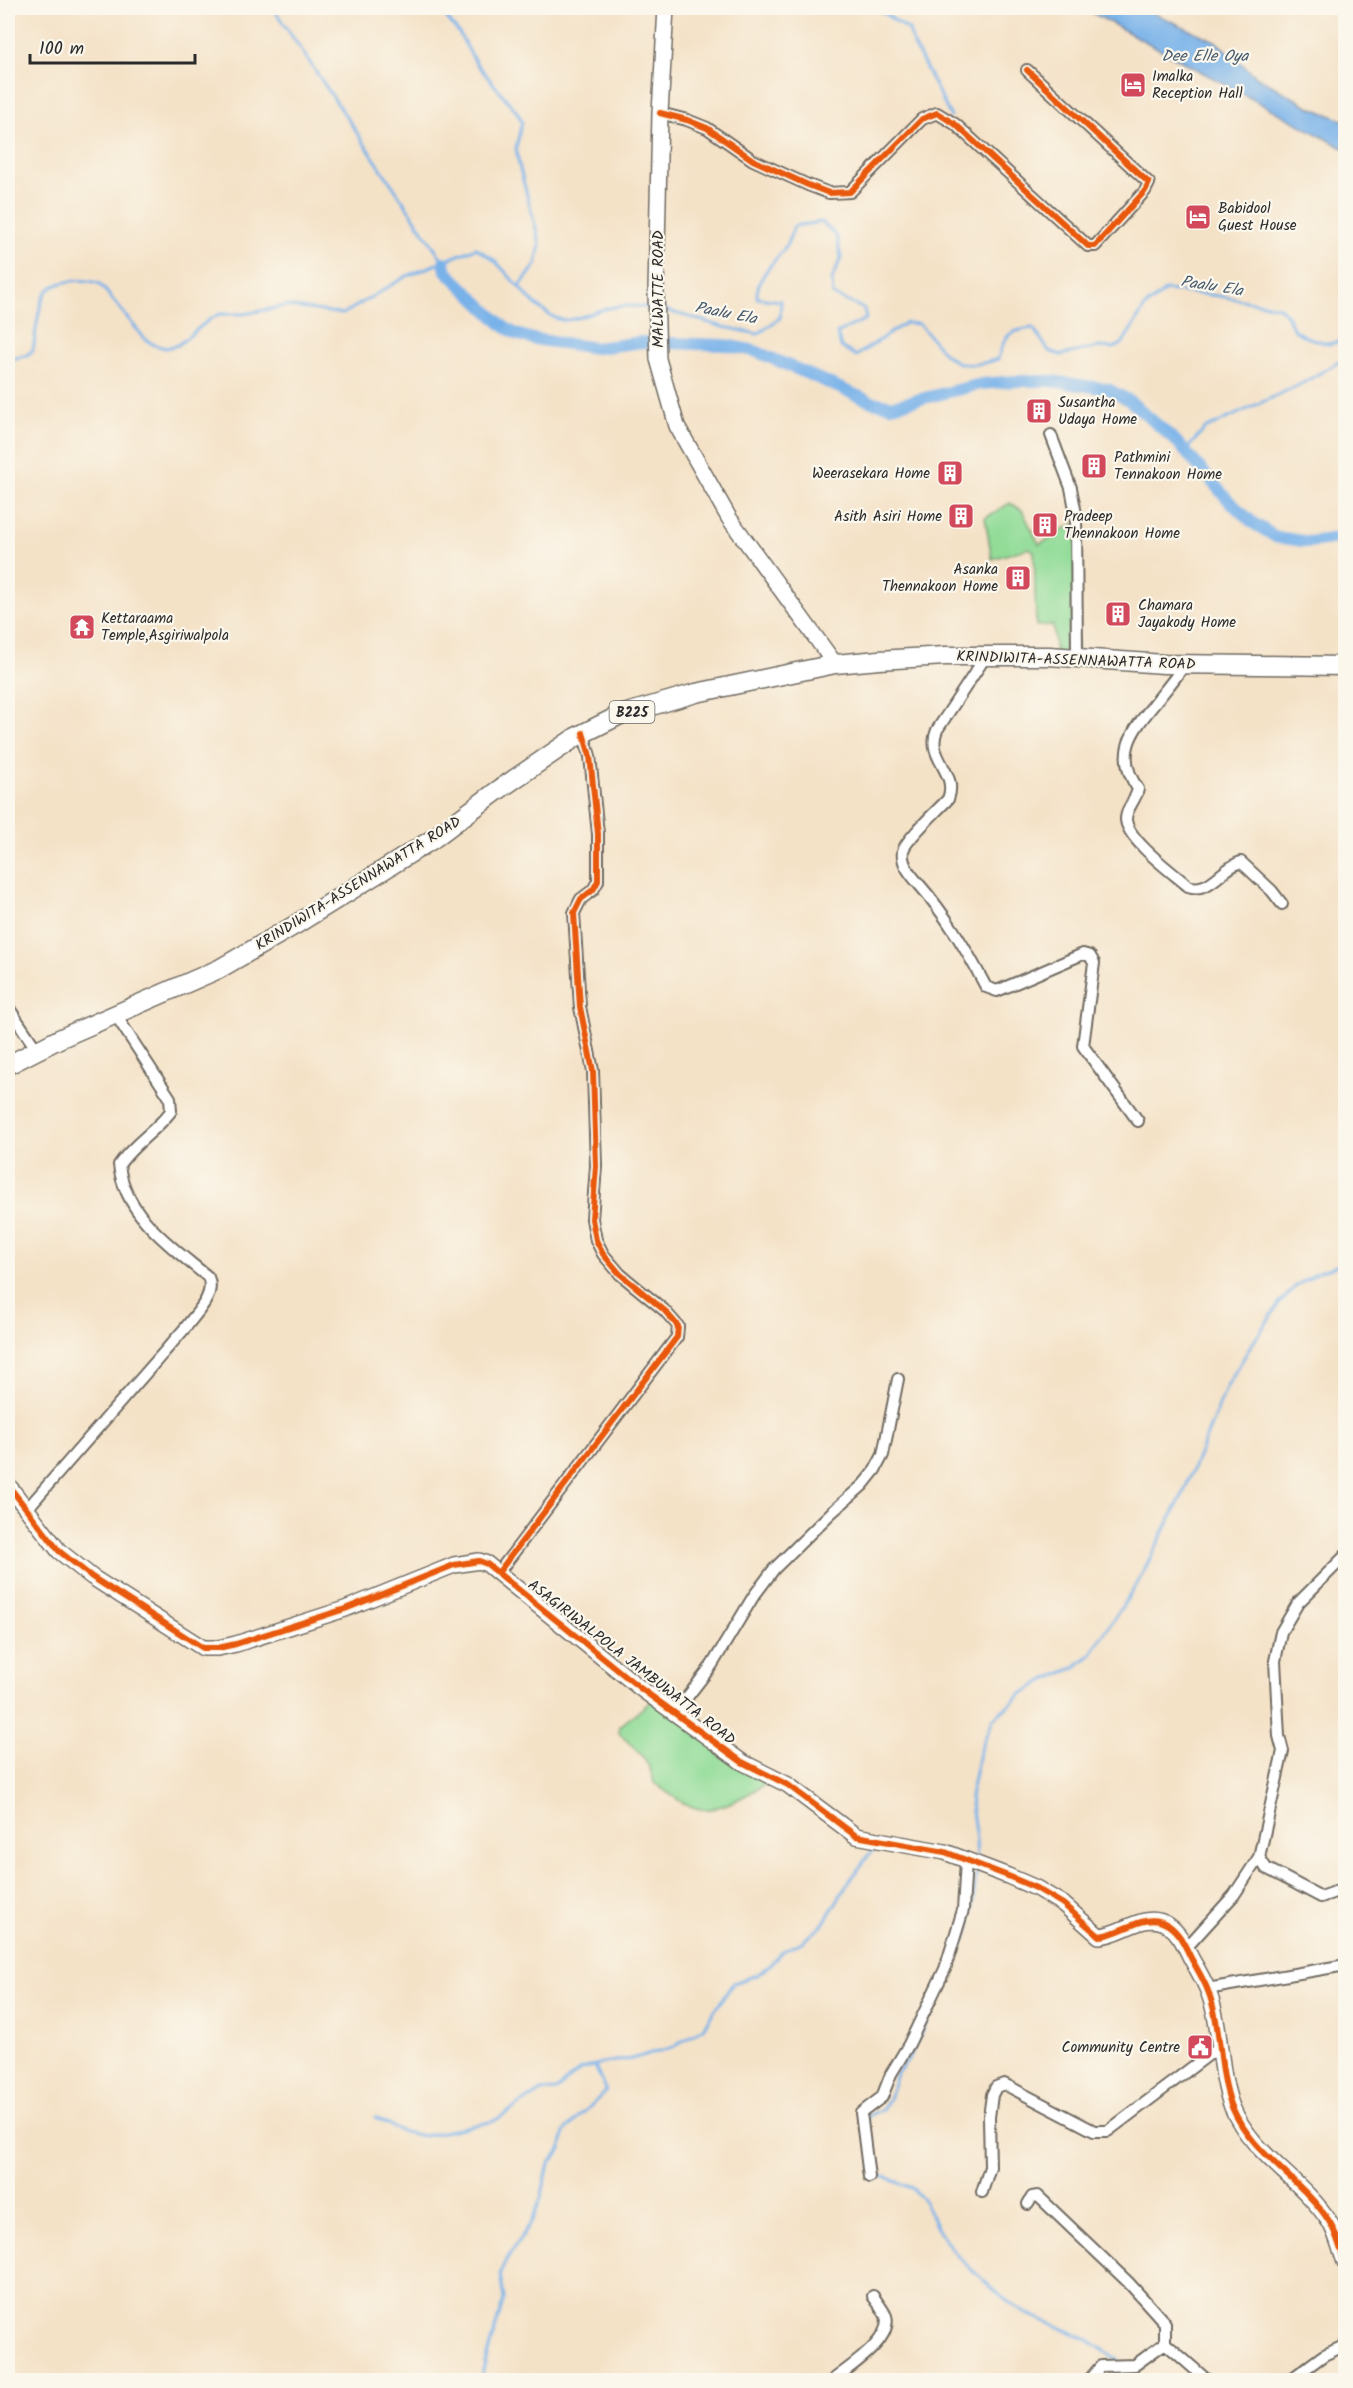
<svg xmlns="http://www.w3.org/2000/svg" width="1353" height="2388" font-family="Kalam,sans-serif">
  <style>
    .green { fill: #92dc98; stroke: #5e8462; stroke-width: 1.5 }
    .water { fill: #79b2e9; stroke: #526e8a; stroke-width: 1.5 }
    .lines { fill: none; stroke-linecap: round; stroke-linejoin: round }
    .stream { stroke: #79b2e9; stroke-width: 3 }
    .canal { stroke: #79b2e9; stroke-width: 12 }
    .street-casing { stroke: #716b62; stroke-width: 14 }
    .secondary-casing { stroke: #716b62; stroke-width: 18 }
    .primary-casing { stroke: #716b62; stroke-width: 21 }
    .street { stroke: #fff; stroke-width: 10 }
    .secondary { stroke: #fff; stroke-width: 15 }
    .primary { stroke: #fff; stroke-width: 18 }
    .cycleway-casing { stroke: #fbf7ec; stroke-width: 10 }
    .cycleway { stroke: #e8590c; stroke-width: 6 }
    .labels { text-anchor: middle; stroke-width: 4.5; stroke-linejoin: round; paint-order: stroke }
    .shield { fill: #fbf7ec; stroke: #696865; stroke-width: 1.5 }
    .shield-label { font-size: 14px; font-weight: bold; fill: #2b2b2b }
    .poi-label { font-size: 15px; fill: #2b2b2b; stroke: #fbf7ec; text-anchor: start }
    .street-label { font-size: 15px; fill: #2b2b2b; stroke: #fbf7ec }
    .water-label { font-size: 16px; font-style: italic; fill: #465a6e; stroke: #fbf7ec }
  </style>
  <rect width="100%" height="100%" fill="#fbf7ec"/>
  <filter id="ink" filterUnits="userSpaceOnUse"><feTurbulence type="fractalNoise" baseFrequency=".0167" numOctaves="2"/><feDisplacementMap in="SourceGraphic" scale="12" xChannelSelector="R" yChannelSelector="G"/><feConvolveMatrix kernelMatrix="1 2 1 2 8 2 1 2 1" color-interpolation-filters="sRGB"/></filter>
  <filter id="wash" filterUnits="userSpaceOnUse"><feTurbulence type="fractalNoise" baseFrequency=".008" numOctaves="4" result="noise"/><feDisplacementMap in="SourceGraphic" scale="24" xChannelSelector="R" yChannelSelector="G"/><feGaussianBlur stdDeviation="1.35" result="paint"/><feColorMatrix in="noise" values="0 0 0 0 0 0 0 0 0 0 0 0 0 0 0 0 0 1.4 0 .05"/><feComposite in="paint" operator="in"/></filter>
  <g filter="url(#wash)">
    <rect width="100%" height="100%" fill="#f4e2c7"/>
    <path class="green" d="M1010,503L1022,510L1039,544L1050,539L1054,534L1076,523L1077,658L1056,657L1053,625L1036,626L1034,551L1029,548L992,559L985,518Z
      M653,1700L767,1779V1783C751,1793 719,1812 700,1809C684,1806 667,1792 654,1783C647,1753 638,1753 619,1733L620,1726Z"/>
    <path class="water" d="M1083,8H1142L1215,41L1257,77L1310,107L1345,121V149Z"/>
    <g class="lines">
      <path class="stream" d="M273,8L444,262
        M439,8L459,33L476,63L517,112L522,122L516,148L519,165L540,244L536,265L519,287
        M876,8L909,30L912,41L951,117
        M661,309L724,327L758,334L780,318L781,301L757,298C756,277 773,264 784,249C789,242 791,234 794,226L822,222L837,237L841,258L832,279L833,295L864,309L866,319L837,333L841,347L856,356L905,323L919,324C947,354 950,375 998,359C1005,335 1007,331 1033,328L1049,351L1061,355L1099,347L1113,348L1122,344L1145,307L1166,290L1219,296L1280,307L1288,317L1294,330L1306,337L1329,344L1346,340
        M8,360L27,355L33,350C36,334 37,313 43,298C51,279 83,278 100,284L144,338L154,345L166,348L178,345L210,319L220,314H244L286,306L343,314L405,277L476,248C482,252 489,256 495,261C511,276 542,320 565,320C577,320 590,313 601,310C617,305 635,305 652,308
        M1185,451L1205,429L1301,384L1346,358
        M977,1859L976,1839L970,1797L979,1753L993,1719L1023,1693L1045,1680L1074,1668L1090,1655L1137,1584L1183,1494L1227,1386L1249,1349L1279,1304L1296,1286L1320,1271L1346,1263
        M375,2117L403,2132L424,2136L494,2121L541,2091L556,2090L580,2070L602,2063L631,2059L674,2047L703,2028L733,1983L757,1975L769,1966L781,1952L802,1942L823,1924L853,1875C862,1867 866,1856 875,1848L948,1860
        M867,2125L868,2116L882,2109L888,2102L897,2073L909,2058L958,1955L970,1927L977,1868
        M871,2150L877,2174L912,2188L923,2199L940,2233L959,2258L1003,2298L1025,2313L1085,2338L1117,2359L1119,2363
        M1123,2368L1127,2380
        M480,2380L504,2298L500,2274L504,2264L532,2221L541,2198L549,2164L562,2148L564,2132L606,2091L595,2066"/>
      <path class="canal" d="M444,262L446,271L503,326L516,334L533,339L596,348L642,342L725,345L755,351L872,402L892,406L981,384L1016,381H1051L1108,389L1130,401L1176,441L1229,501L1253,523L1276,537L1309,542L1346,537"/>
    </g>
  </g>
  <g filter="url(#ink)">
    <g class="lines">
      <defs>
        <path id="street" d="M660,113L687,120L707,128L753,160L808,185L829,193L850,192L922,119L937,113L955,124L1088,246H1095L1145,191L1149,183L1027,70
          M1051,435L1071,488L1076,514L1077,658
          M986,656L937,730C925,758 959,772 948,799C939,809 905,840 903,851C901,863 910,874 918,883C946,915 966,949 986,987L997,991L1083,954L1090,956L1094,963L1083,1046L1138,1121
          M1185,664C1177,676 1168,687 1159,698C1135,728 1112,751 1138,789C1136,800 1126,808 1126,819C1126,839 1173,873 1188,886C1210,894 1221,868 1241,862L1272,891L1282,904
          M8,1007L37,1050
          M26,1510L186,1327C197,1312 216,1295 208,1277C172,1247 125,1216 119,1165C133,1144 156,1131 171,1111L170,1098L115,1014
          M498,1573L677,1337L678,1326L664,1310L620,1274L603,1254L596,1240L592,1219L596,1166L593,1071L580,1007L574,913L581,899L593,890L598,881V834L590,756L583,733
          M675,1713L712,1665L753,1597L774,1569L831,1513L863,1485L875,1470L883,1455L898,1379
          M1259,1857L1266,1868L1321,1897L1346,1888
          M1186,1948L1234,1895L1259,1857L1283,1751L1279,1736L1275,1661L1281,1632L1298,1603L1346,1555
          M1207,1989L1346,1965
          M869,2177L861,2113L882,2097L891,2074L909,2044L945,1969L963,1910L966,1860
          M982,2192L990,2167L989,2117L992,2095L996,2087L1004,2084L1094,2131H1108L1211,2053L1220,2050
          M1028,2204L1032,2197L1038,2196L1128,2282L1165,2323V2343L1135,2365L1101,2366L1089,2380
          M1165,2343L1207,2380
          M833,2380C849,2367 893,2340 886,2316C883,2309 877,2302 873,2296
          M1290,2380L1324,2355L1346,2345"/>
        <path id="secondary" d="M666,8L660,113L656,292L658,359L677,426L729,518L835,664
          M8,1485L59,1551L92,1577L203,1648H218L236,1644L345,1609L454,1565L479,1561L487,1564L640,1688L742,1762L788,1785L856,1836L945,1852L1008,1876L1036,1888L1063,1904L1099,1936C1122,1935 1145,1910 1168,1925C1180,1933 1185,1946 1191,1958C1197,1969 1204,1980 1208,1991C1222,2026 1218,2071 1232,2107C1252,2155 1301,2178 1329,2221C1337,2233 1340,2250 1346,2264"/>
        <path id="primary" d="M8,1065L59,1039L219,969L295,925L433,839L497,791L576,737L620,715L696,693L835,664L879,660L945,656H1049L1164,664L1346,666"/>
      </defs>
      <use href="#street" class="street-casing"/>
      <use href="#secondary" class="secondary-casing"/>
      <use href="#primary" class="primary-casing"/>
      <use href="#street" class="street"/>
      <use href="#secondary" class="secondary"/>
      <use href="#primary" class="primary"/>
      <defs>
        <path id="cycleway" d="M660,113L687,120L707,128L753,160L808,185L829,193L850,192L922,119L937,113L955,124L1088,246H1095L1145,191L1149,183L1027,70
          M8,1485L59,1551L92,1577L203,1648H218L236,1644L345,1609L454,1565L479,1561L487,1564L640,1688L742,1762L788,1785L856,1836L945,1852L1008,1876L1036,1888L1063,1904L1099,1936C1122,1935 1145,1910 1168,1925C1180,1933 1185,1946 1191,1958C1197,1969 1204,1980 1208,1991C1222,2026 1218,2071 1232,2107C1252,2155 1301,2178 1329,2221C1337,2233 1340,2250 1346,2264
          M498,1573L677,1337L678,1326L664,1310L620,1274L603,1254L596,1240L592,1219L596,1166L593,1071L580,1007L574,913L581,899L593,890L598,881V834L590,756L583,733"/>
      </defs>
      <use href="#cycleway" class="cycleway-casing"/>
      <use href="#cycleway" class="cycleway"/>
    </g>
  </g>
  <defs>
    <symbol id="hotel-square" viewBox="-11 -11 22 22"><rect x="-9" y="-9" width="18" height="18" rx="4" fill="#d1495b" stroke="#fbf7ec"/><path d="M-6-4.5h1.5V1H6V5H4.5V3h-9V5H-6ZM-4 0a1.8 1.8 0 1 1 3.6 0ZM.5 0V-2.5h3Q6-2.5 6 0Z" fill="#fff"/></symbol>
    <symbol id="building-square" viewBox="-11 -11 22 22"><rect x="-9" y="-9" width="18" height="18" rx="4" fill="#d1495b" stroke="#fbf7ec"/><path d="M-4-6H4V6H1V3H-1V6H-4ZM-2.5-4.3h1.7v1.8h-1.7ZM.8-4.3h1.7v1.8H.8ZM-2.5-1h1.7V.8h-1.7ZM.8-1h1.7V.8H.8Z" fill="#fff"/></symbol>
    <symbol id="temple-square" viewBox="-11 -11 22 22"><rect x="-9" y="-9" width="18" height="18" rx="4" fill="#d1495b" stroke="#fbf7ec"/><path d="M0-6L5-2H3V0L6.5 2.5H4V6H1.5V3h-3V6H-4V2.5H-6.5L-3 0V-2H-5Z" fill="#fff"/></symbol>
    <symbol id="civic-square" viewBox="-11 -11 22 22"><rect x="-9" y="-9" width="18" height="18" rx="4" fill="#d1495b" stroke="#fbf7ec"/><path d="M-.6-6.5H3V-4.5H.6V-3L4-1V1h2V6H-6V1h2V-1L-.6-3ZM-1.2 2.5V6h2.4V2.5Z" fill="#fff"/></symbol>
  </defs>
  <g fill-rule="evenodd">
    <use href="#hotel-square" x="1118" y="70" width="30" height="30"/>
    <use href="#hotel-square" x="1183" y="202" width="30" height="30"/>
    <use href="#building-square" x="1024" y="396" width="30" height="30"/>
    <use href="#building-square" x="1079" y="451" width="30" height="30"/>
    <use href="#building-square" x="935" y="458" width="30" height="30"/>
    <use href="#building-square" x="946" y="501" width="30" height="30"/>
    <use href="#building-square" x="1030" y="510" width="30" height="30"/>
    <use href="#building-square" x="1003" y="563" width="30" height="30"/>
    <use href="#building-square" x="1103" y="599" width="30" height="30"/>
    <use href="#temple-square" x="67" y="612" width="30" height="30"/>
    <use href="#civic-square" x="1185" y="2032" width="30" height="30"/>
  </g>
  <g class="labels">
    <rect class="shield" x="609.5" y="701" width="45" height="22" rx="4.5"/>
    <g class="shield-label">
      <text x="632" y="717">B225</text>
    </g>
    <g class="poi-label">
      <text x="1152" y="81">Imalka<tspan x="1152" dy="17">Reception Hall</tspan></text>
      <text x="1218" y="213">Babidool<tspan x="1218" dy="17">Guest House</tspan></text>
      <text x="1058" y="407">Susantha<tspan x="1058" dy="17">Udaya Home</tspan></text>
      <text x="1114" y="462">Pathmini<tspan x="1114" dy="17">Tennakoon Home</tspan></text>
      <text x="930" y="478" text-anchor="end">Weerasekara Home</text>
      <text x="942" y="521" text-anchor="end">Asith Asiri Home</text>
      <text x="1064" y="521">Pradeep<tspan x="1064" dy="17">Thennakoon Home</tspan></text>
      <text x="998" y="574" text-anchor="end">Asanka<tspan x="998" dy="17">Thennakoon Home</tspan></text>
      <text x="1138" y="610">Chamara<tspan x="1138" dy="17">Jayakody Home</tspan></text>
      <text x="101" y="623">Kettaraama<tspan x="101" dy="17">Temple,Asgiriwalpola</tspan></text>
      <text x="1180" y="2052" text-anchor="end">Community Centre</text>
    </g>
    <g class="street-label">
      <text transform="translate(658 289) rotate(-90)" y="5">MALWATTE ROAD</text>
      <text transform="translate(1076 660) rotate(2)" y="5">KRINDIWITA-ASSENNAWATTA ROAD</text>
      <text transform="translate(358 883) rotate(-32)" y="5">KRINDIWITA-ASSENNAWATTA ROAD</text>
      <text transform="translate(632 1662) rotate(38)" y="5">ASAGIRIWALPOLA JAMBUWATTA ROAD</text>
    </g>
    <g class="water-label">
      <text x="1205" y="61">Dee Elle Oya</text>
      <text transform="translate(1212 285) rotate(9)" y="6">Paalu Ela</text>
      <text transform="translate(726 312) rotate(11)" y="6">Paalu Ela</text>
    </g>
  </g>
  <rect width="1353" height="2388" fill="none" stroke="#fbf7ec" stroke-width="30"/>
  <path d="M30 54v9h165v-9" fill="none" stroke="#2b2b2b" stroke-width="3"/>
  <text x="39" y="54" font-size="18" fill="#2b2b2b" stroke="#fbf7ec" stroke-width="4.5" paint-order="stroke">100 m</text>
</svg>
